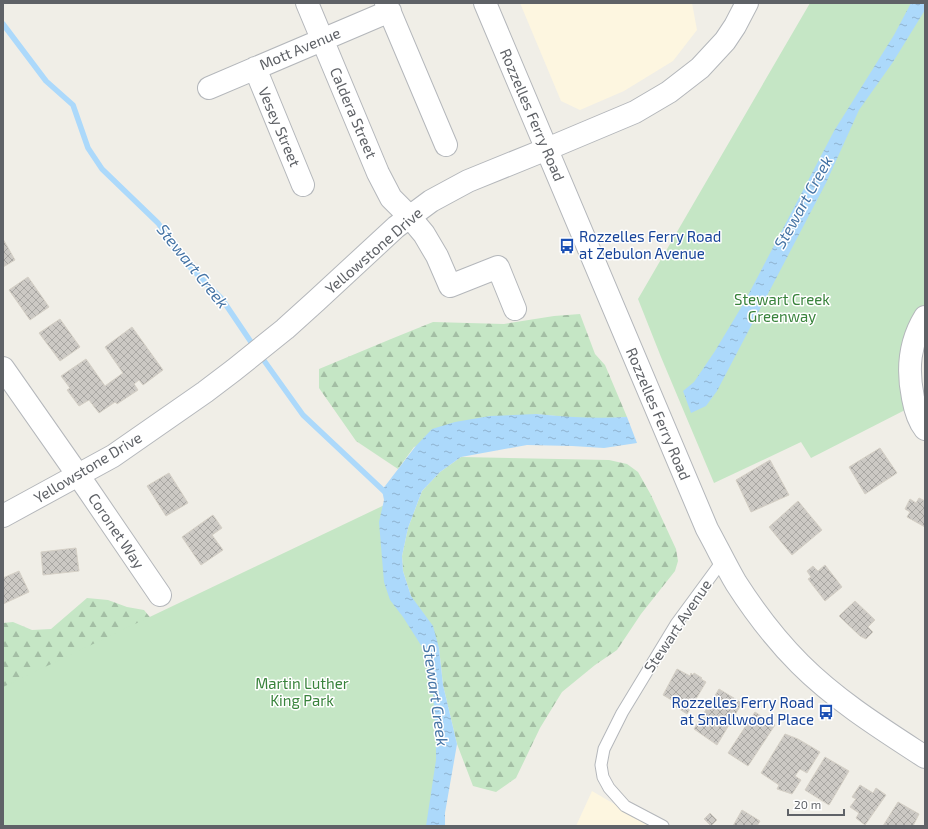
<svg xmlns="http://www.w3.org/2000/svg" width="928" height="829" font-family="'Exo 2',sans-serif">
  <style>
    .commercial { fill: #fdf6e0 }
    .forest { fill: url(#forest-firs) }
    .park { fill: #c5e6c5 }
    .water { fill: url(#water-ripples) }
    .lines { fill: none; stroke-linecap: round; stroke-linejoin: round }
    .stream { stroke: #acd9fb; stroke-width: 5.5 }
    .building { fill: url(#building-cross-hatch); stroke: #d5d0c6 }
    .service-casing { stroke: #b4b7bb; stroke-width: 13 }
    .minor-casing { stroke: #b4b7bb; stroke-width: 24 }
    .tertiary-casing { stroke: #b4b7bb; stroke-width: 24 }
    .service { stroke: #fff; stroke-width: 11 }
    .minor { stroke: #fff; stroke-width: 22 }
    .tertiary { stroke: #fff; stroke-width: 22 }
    .labels { text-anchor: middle; stroke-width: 3; stroke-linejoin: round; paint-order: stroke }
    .street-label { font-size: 15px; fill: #5f6267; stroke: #fff }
    .transit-label { font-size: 15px; fill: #164399; stroke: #fff; text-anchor: start }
    .park-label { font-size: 15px; fill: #39833c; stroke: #fff }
    .water-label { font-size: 16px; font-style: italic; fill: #4574a5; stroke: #fff }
  </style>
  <defs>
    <pattern id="forest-firs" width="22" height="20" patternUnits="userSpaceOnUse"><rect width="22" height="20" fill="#c5e6c5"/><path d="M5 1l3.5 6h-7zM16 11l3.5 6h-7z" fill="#a3bea4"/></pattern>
    <pattern id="water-ripples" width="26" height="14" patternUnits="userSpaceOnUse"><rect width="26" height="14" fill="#acd9fb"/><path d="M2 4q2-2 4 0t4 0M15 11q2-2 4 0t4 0" fill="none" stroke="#8fb3cf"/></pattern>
    <pattern id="building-cross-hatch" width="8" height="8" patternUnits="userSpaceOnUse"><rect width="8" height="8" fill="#ccc9c4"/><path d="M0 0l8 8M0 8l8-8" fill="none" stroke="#a9a7a3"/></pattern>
  </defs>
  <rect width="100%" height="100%" fill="#f0eee7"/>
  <path class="commercial" d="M520,3H692L697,30L673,61L624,91L580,110L561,101Z
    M592,791L652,826H576Z"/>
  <path class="forest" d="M580,314L595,354L605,365L627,417L612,418H577L536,414L414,447L398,469L356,441L319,388V369L391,339L433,322L504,324L554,316Z
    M461,457L609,460L627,464L638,472L651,495L676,549L678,561L675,571L641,614L617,650L595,665L562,692L540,728L516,778L496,792L473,786L457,744L443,685L439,648L411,596L403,571L402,556L408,528L422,491L440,472Z
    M87,598L108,600L127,607L144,610L153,621L3,756V623L13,622L32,630L51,629Z"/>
  <path class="park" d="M810,3H925V306L919,316L907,409L811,458L801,442L714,483L661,357L638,299Z
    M395,500L396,561L429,638L438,685L437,826H3V687Z"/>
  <path class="water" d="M911,3H925V10L893,62L859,110L826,183L717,391L706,406L691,413L683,391L694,382L715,351L745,301L834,131L894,35Z
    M536,414C567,417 596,419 627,417L637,443L604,448L572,446L527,445L461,457L440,472L422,491L408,528L402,556L403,571L411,596L433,626L439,648L443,685L457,744L445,813V826H426L436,760V740L433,692L424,650L403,617L390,600L384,582L379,522L384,500L382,490L415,447L432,429L455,422L490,416Z"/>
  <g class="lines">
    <path class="stream" d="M3,24L46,81L73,105L88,148L102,169L158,223L190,267L222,299L255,348
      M260,355L303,415L387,494"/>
  </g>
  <path class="building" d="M3,239L15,260L3,267Z
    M28,277L49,307L30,320L9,290Z
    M60,319L80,347L60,361L39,333Z
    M132,327L163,370L143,385L139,380L134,384L138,390L117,404L115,402L99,413L89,400L79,406L67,390L70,388L61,376L86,359L105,386L123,373L105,347Z
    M880,448L897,473L865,494L849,467Z
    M770,460L789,495L751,512L736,480Z
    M169,473L188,503L166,516L147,486Z
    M919,498L925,501V527L907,517L910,512L905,509L910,499L916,503Z
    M798,501L822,530L792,555L769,527Z
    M213,515L222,528L212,535L223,550L201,565L182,537Z
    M76,548L79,571L43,575L41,552Z
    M825,565L842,587L825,601L808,579L811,577L807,571L813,566L818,571Z
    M19,571L29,592L3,604V578Z
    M855,601L875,620L868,627L873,632L866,639L860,636L839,616Z
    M677,669L690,676L691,673L693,675L694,673L702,678L701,679L706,682L687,714L673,705L675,702L663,695Z
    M719,689L742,703L717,745L694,729Z
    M755,712L775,725L748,766L728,753Z
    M785,734L798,739L820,752L807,773L800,769L795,776L801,780L792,794L777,789L779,785L761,773Z
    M825,757L849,771L829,805L805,790Z
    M860,785L873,793L876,788L886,795L865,825L856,818L859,813L850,807L856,799L852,797Z
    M898,802L919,814L913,826H883Z
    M742,810L760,821L757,826H733Z
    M710,813L717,820L711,826L704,819Z"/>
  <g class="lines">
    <defs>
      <path id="service" d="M663,826L625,806L609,788L603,777L601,765L604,749L622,713L676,624L723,560"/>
      <path id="minor" d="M307,3L378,173L391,198L409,216L424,234L437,256L450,286L498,267L515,309
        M386,3L446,145
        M255,68L303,185
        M209,88L390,11
        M925,317C909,343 907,369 913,398C915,409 918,420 925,429
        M3,368L87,488L160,595
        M3,516L113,456L205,392L234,370L285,329L316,301L396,227L431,201L468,181L547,149L635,112L669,92L700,68L725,41L735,26L747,3"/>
      <path id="tertiary" d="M485,3L707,529C717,547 726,566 736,583C754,611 777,641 800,664C837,701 882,729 925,757"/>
    </defs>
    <use href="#service" class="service-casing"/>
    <use href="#minor" class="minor-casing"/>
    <use href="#tertiary" class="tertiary-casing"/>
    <use href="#service" class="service"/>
    <use href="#minor" class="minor"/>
    <use href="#tertiary" class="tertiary"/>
  </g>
  <defs>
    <symbol id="bus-bare" viewBox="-9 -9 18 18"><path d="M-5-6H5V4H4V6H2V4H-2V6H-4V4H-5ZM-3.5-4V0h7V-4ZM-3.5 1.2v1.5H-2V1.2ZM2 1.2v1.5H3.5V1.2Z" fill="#1a4fb4" stroke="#fff" stroke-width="2.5" paint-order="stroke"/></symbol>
  </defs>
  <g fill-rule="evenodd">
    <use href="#bus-bare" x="556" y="235" width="22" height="22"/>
    <use href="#bus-bare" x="815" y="701" width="22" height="22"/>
  </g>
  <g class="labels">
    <g class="street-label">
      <text transform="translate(300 49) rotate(-23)" y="5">Mott Avenue</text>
      <text transform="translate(353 113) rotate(67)" y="5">Caldera Street</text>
      <text transform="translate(532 115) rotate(67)" y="5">Rozzelles Ferry Road</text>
      <text transform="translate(279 127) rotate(67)" y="5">Vesey Street</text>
      <text transform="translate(374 251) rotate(-41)" y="5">Yellowstone Drive</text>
      <text transform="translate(658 414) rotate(67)" y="5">Rozzelles Ferry Road</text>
      <text transform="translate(88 468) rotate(-31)" y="5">Yellowstone Drive</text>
      <text transform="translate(116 531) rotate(56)" y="5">Coronet Way</text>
      <text transform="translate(678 626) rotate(-56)" y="5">Stewart Avenue</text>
    </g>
    <g class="transit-label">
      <text x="579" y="242">Rozzelles Ferry Road<tspan x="579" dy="17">at Zebulon Avenue</tspan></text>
      <text x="814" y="708" text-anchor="end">Rozzelles Ferry Road<tspan x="814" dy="17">at Smallwood Place</tspan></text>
    </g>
    <g class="park-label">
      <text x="782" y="305">Stewart Creek<tspan x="782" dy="17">Greenway</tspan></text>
      <text x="302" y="689">Martin Luther<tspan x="302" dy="17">King Park</tspan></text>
    </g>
    <g class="water-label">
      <text transform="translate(803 202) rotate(-61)" y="6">Stewart Creek</text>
      <text transform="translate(193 266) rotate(51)" y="6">Stewart Creek</text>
      <text transform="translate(436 695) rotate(82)" y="6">Stewart Creek</text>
    </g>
  </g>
  <rect width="928" height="829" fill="none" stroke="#5f6267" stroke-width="8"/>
  <path d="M788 809v6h56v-6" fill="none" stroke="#5f6267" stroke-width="2"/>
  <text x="794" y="809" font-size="12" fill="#5f6267" stroke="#ffffff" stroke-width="3" paint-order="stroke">20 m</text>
</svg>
